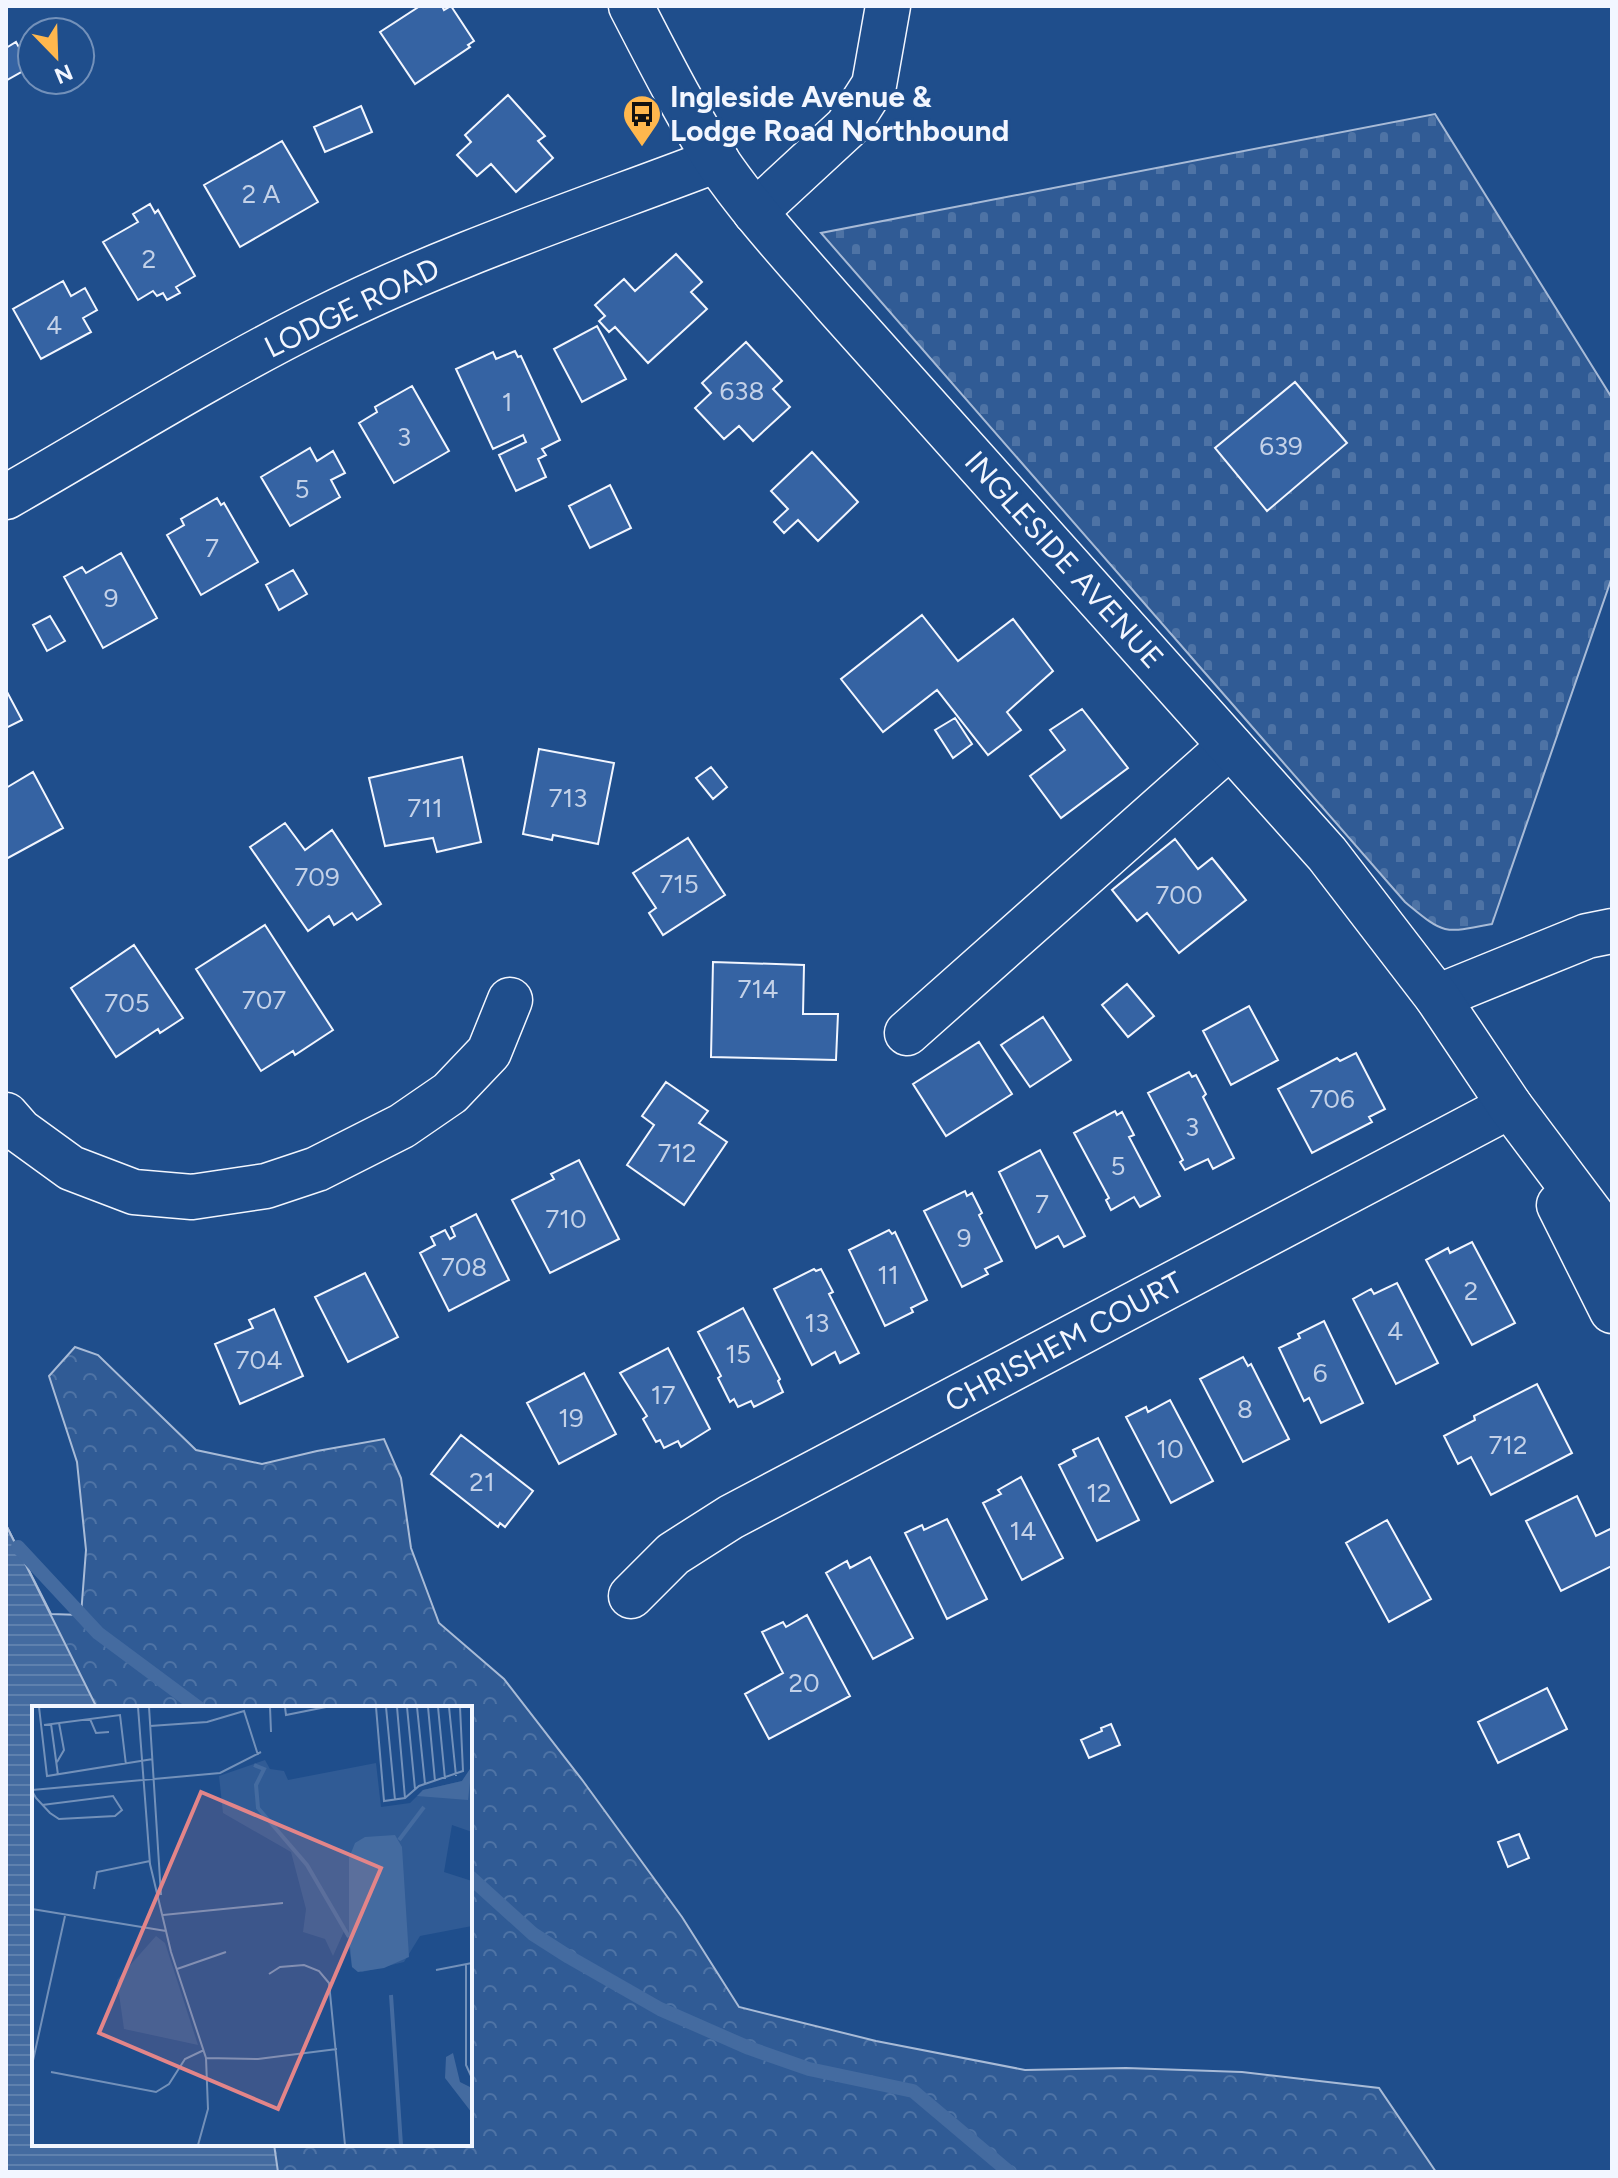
<svg xmlns="http://www.w3.org/2000/svg" width="1618" height="2178" font-family="Figtree,sans-serif">
  <style>
    .forest { fill: url(#forest-crowns); stroke: #a8bbd7; stroke-width: 2; fill-rule: evenodd }
    .cemetery { fill: url(#cemetery-stones); stroke: #a8bbd7; stroke-width: 2 }
    .water { fill: url(#water-rules); stroke: #a8bbd7; stroke-width: 2 }
    .lines { fill: none; stroke-linecap: round; stroke-linejoin: round }
    .stream { stroke: #446ba0; stroke-width: 14 }
    .building { fill: #3563a3; stroke: #f2f6ff; stroke-width: 2 }
    .minor-casing { stroke: #f2f6ff; stroke-width: 47 }
    .major-casing { stroke: #f2f6ff; stroke-width: 47 }
    .minor { stroke: #1f4e8c; stroke-width: 44 }
    .major { stroke: #1f4e8c; stroke-width: 44 }
    .labels { text-anchor: middle; stroke-width: 6; stroke-linejoin: round; paint-order: stroke }
    .number-label { font-size: 26px; fill: #c3d1e8 }
    .poi-label { font-size: 30px; font-weight: bold; fill: #f2f6ff; stroke: #1f4e8c; text-anchor: start }
    .street-label { font-size: 30px; fill: #f2f6ff; stroke: #1f4e8c }
    .inset-river { fill: none; stroke: #446ba0; stroke-width: 4 }
    .inset-road { fill: none; stroke: #7391ba; stroke-width: 2 }
    .view { fill: #e38589; fill-opacity: 0.15; stroke: #e38589; stroke-width: 4 }
    .inset-edge { fill: none; stroke: #f2f6ff; stroke-width: 4 }
  </style>
  <defs>
    <pattern id="forest-crowns" width="20" height="18" patternUnits="userSpaceOnUse" patternTransform="scale(2)"><rect width="20" height="18" fill="#305b95"/><path d="M2 6a3 3 0 1 1 6 0M12 15a3 3 0 1 1 6 0" fill="none" stroke="#4e73a5"/></pattern>
    <pattern id="cemetery-stones" width="16" height="16" patternUnits="userSpaceOnUse" patternTransform="scale(2)"><rect width="16" height="16" fill="#305b95"/><path d="M2 7V4a2 2 0 0 1 4 0v3zM10 15v-3a2 2 0 0 1 4 0v3z" fill="#4e73a5"/></pattern>
    <pattern id="water-rules" width="6" height="5" patternUnits="userSpaceOnUse" patternTransform="scale(2)"><rect width="6" height="5" fill="#446ba0"/><path d="M0 2.5h6" fill="none" stroke="#5f81ae"/></pattern>
  </defs>
  <rect width="100%" height="100%" fill="#1f4e8c"/>
  <path class="forest" d="M75,1347L98,1355L196,1450L262,1464L317,1451L384,1439L401,1478L411,1548L439,1623L504,1679L583,1781L682,1917L739,2007L876,2041L1025,2070L1126,2068L1242,2072L1379,2088L1436,2172H6V1525L51,1614L81,1615L86,1550L77,1462L49,1376ZM34,1708H470V2144H34Z"/>
  <path class="cemetery" d="M1435,114L1612,398V577L1492,924C1442,934 1444,934 1405,902L821,233Z"/>
  <path class="water" d="M6,1525L97,1708H34V2144H274L278,2172H6Z"/>
  <g class="lines">
    <path class="stream" d="M18,1547L98,1633L199,1708
      M470,1877L533,1934L569,1957L660,2009L749,2048L809,2069L913,2091L1009,2172"/>
  </g>
  <path class="building" d="M420,6H442L444,10L451,6L474,41L468,45L470,47L415,84L380,32Z
    M16,42L30,67L7,80L6,48Z
    M508,95L545,136L538,141L553,158L516,192L491,164L477,176L457,155L471,142L465,135Z
    M361,106L372,132L325,152L314,127Z
    M282,141L318,202L240,247L204,185Z
    M150,204L155,213L158,210L195,276L176,287L180,293L167,300L163,293L157,296L153,291L138,300L103,242L138,222L133,214Z
    M676,254L702,282L691,292L707,309L648,363L615,327L609,332L599,321L605,316L595,305L624,279L635,291Z
    M63,281L71,296L85,288L97,310L83,318L91,332L41,359L13,309Z
    M597,326L626,379L582,402L554,349Z
    M746,342L782,381L773,389L790,407L753,441L739,426L724,439L695,408L711,393L702,383Z
    M515,351L518,357L521,356L560,440L542,449L546,455L538,459L546,477L516,491L499,455L526,442L523,435L493,449L456,369L493,352L496,359Z
    M1295,382L1347,443L1267,511L1215,448Z
    M412,386L449,451L394,483L359,423L377,412L375,407Z
    M310,448L317,461L333,451L345,473L331,480L340,497L290,526L261,477Z
    M812,452L858,502L818,541L798,520L784,533L774,522L788,509L771,491Z
    M610,485L631,528L590,548L569,506Z
    M217,498L221,505L224,503L258,562L201,595L167,535L184,525L181,519Z
    M121,553L157,618L103,648L64,577L82,567L86,573Z
    M293,570L307,594L279,610L266,585Z
    M922,615L958,661L1013,619L1053,671L1007,712L1021,730L988,755L937,690L883,732L841,679Z
    M50,616L65,641L47,651L33,625Z
    M6,690L22,720L6,728Z
    M1082,709L1128,768L1061,818L1030,776L1065,750L1050,730Z
    M955,718L972,744L953,758L935,730Z
    M539,749L614,763L598,844L553,835L552,840L523,834Z
    M462,757L481,842L437,852L433,838L385,846L369,778Z
    M711,767L727,787L713,799L696,778Z
    M33,772L63,828L6,859V788Z
    M285,823L305,850L332,830L381,904L357,920L352,913L334,925L329,916L308,931L250,847Z
    M688,838L725,895L663,935L649,913L656,908L633,873Z
    M1175,839L1198,869L1212,858L1246,900L1179,953L1147,913L1137,921L1112,890Z
    M265,925L333,1030L295,1055L293,1051L261,1071L196,969Z
    M134,945L183,1018L160,1033L158,1029L116,1057L71,988Z
    M713,962L804,965L803,1014H838L836,1060L711,1057Z
    M1127,984L1154,1016L1128,1037L1102,1005Z
    M1249,1006L1278,1060L1231,1085L1203,1031Z
    M1043,1017L1071,1060L1030,1087L1001,1045Z
    M979,1042L1012,1094L946,1136L913,1084Z
    M1356,1053L1385,1109L1369,1117L1372,1122L1312,1153L1278,1089L1337,1058L1340,1061Z
    M1189,1072L1192,1077L1196,1075L1206,1094L1203,1097L1234,1158L1213,1169L1208,1159L1185,1170L1180,1162L1183,1160L1148,1093Z
    M666,1082L708,1111L699,1123L727,1142L684,1205L627,1165L654,1125L642,1116Z
    M1115,1111L1117,1115L1122,1112L1134,1135L1129,1137L1160,1196L1140,1207L1134,1197L1111,1210L1106,1200L1109,1198L1074,1133Z
    M1040,1150L1085,1236L1064,1247L1058,1236L1036,1248L999,1172Z
    M579,1160L619,1239L550,1273L512,1200L554,1179L551,1174Z
    M965,1191L967,1196L972,1193L982,1213L979,1215L1002,1261L985,1269L988,1274L962,1287L924,1211Z
    M476,1214L509,1280L449,1311L420,1253L435,1245L431,1237L445,1230L450,1239L455,1236L451,1227Z
    M889,1230L892,1234L895,1232L927,1300L911,1308L913,1312L885,1326L849,1250Z
    M1472,1242L1515,1323L1472,1345L1426,1260L1448,1248L1450,1253Z
    M814,1269L816,1271L821,1269L833,1292L829,1294L859,1353L840,1363L835,1352L812,1365L774,1289Z
    M365,1273L398,1337L348,1362L315,1297Z
    M1397,1283L1438,1363L1396,1384L1353,1299L1371,1289L1374,1294Z
    M743,1308L780,1379L778,1381L783,1392L754,1407L751,1401L738,1407L734,1399L730,1402L718,1378L721,1376L698,1332Z
    M274,1309L303,1376L240,1404L215,1344L253,1328L249,1320Z
    M1324,1321L1363,1403L1321,1423L1309,1398L1304,1401L1279,1348L1300,1338L1298,1334Z
    M668,1348L710,1429L681,1447L678,1441L664,1448L660,1440L656,1442L643,1419L647,1416L620,1373Z
    M1243,1357L1248,1366L1251,1364L1289,1439L1243,1462L1200,1379Z
    M584,1373L616,1434L559,1464L527,1403Z
    M1537,1384L1572,1453L1491,1495L1471,1457L1458,1464L1444,1436L1475,1420L1474,1416Z
    M1170,1400L1213,1481L1171,1503L1126,1417L1146,1407L1148,1412Z
    M461,1435L533,1491L505,1527L500,1523L498,1527L431,1474Z
    M1098,1438L1139,1520L1097,1541L1059,1465L1076,1456L1073,1450Z
    M1021,1477L1063,1558L1022,1580L983,1503L1001,1494L998,1490Z
    M1577,1496L1596,1536L1610,1529L1612,1532V1566L1561,1591L1526,1521Z
    M947,1519L987,1599L947,1619L905,1533L922,1525L924,1530Z
    M1387,1520L1431,1599L1389,1622L1346,1543Z
    M870,1557L913,1638L873,1659L826,1573L847,1561L850,1568Z
    M807,1615L850,1696L769,1739L745,1694L783,1673L762,1632L783,1622L786,1627Z
    M1547,1688L1567,1729L1498,1763L1478,1722Z
    M1111,1724L1120,1745L1089,1758L1081,1740L1102,1731L1101,1728Z
    M1519,1834L1529,1858L1508,1867L1498,1842Z"/>
  <g class="lines">
    <defs>
      <path id="minor" d="M755,212L847,127L874,85L888,6
        M6,497C109,438 211,374 317,321C446,256 583,211 717,160
        M1437,997L1587,936L1612,931
        M907,1033L1230,746
        M6,1115L20,1131L71,1168L134,1192L192,1197L266,1186L317,1169L402,1126L450,1093L489,1052L510,1000
        M631,1596L673,1554L731,1517L1510,1106"/>
      <path id="major" d="M631,6C658,58 685,112 717,161C751,211 793,256 833,302L1327,854L1437,997L1510,1106L1612,1242
        M1559,1205L1612,1311"/>
    </defs>
    <use href="#minor" class="minor-casing"/>
    <use href="#major" class="major-casing"/>
    <use href="#minor" class="minor"/>
    <use href="#major" class="major"/>
  </g>
  <defs>
    <symbol id="bus-pin" viewBox="-11 -11 22 30"><path d="M0 17L-7.5 6A9.5 9.5 0 1 1 7.5 6Z" fill="#ffb74d" stroke="#1f4e8c"/><path d="M-5-6H5V4H4V6H2V4H-2V6H-4V4H-5ZM-3.5-4V0h7V-4ZM-3.5 1.2v1.5H-2V1.2ZM2 1.2v1.5H3.5V1.2Z" fill="#111"/></symbol>
  </defs>
  <g fill-rule="evenodd">
    <use href="#bus-pin" x="620" y="92" width="44" height="60"/>
  </g>
  <g class="labels">
    <g class="number-label">
      <text x="261" y="203">2 A</text>
      <text x="149" y="268">2</text>
      <text x="54" y="334">4</text>
      <text x="742" y="400">638</text>
      <text x="507" y="411">1</text>
      <text x="404" y="446">3</text>
      <text x="1281" y="455">639</text>
      <text x="302" y="498">5</text>
      <text x="212" y="557">7</text>
      <text x="111" y="607">9</text>
      <text x="568" y="807">713</text>
      <text x="425" y="817">711</text>
      <text x="317" y="886">709</text>
      <text x="679" y="893">715</text>
      <text x="1179" y="904">700</text>
      <text x="758" y="998">714</text>
      <text x="264" y="1009">707</text>
      <text x="127" y="1012">705</text>
      <text x="1332" y="1108">706</text>
      <text x="1192" y="1136">3</text>
      <text x="677" y="1162">712</text>
      <text x="1118" y="1175">5</text>
      <text x="1042" y="1213">7</text>
      <text x="566" y="1228">710</text>
      <text x="964" y="1247">9</text>
      <text x="464" y="1276">708</text>
      <text x="888" y="1284">11</text>
      <text x="1471" y="1300">2</text>
      <text x="817" y="1332">13</text>
      <text x="1395" y="1340">4</text>
      <text x="738" y="1363">15</text>
      <text x="259" y="1369">704</text>
      <text x="1320" y="1382">6</text>
      <text x="663" y="1404">17</text>
      <text x="1245" y="1418">8</text>
      <text x="571" y="1427">19</text>
      <text x="1508" y="1454">712</text>
      <text x="1170" y="1458">10</text>
      <text x="482" y="1491">21</text>
      <text x="1099" y="1502">12</text>
      <text x="1023" y="1540">14</text>
      <text x="804" y="1692">20</text>
    </g>
    <g class="poi-label">
      <text x="670" y="107">Ingleside Avenue &amp;<tspan x="670" dy="34">Lodge Road Northbound</tspan></text>
    </g>
    <g class="street-label">
      <text transform="translate(352 308) rotate(-26)" y="10">LODGE ROAD</text>
      <text transform="translate(1064 560) rotate(48)" y="10">INGLESIDE AVENUE</text>
      <text transform="translate(1064 1342) rotate(-28)" y="10">CHRISHEM COURT</text>
    </g>
  </g>
  <g transform="translate(32 1706)">
    <rect width="440" height="440" fill="#1f4e8c"/>
    <path d="M233,54L238,63L252,65L256,74L344,57L349,101L378,97L391,84L430,75L440,60V126L420,119L412,166L440,175V220L388,230L372,256L330,266L320,261L314,221L301,250L293,233L271,226L274,203L259,146L191,107L187,70Z" fill="#305b95"/>
    <path d="M124,230L133,237L166,339L92,323L85,274Z" fill="#305b95"/>
    <path d="M440,60L436,94L385,90L391,84L430,75ZM363,129L370,141L377,251L352,262L326,266L320,261L317,231V152L323,137L333,131ZM421,347L428,376L440,382V407L413,372L414,351Z" fill="#446ba0"/>
    <path class="inset-river" d="M222,59L232,63L224,79L226,102L275,159L317,231M367,134L392,101M359,289L369,439"/>
    <path class="inset-road" d="M7,1L15,70L121,53M106,1L118,158L139,246L174,352L176,403L166,439M117,1L129,189M238,1L239,26M253,1L254,9L294,1M344,1L352,95L373,92L387,80L431,65L428,1M354,1L363,94M365,1L373,92M375,1L383,83M385,1L393,78M396,1L403,75M406,1L413,73M417,1L424,70M58,13L64,27L77,26M19,18L26,69M12,19L88,9L94,59M118,20L175,16L212,5L226,49M25,56L32,44L27,17M0,84L188,67L229,46M0,85L4,92L18,107L27,113L83,110L90,104L81,90L10,99M62,183L65,166L118,155M0,203L134,225M131,209L251,197M434,258V359L440,372M145,263L194,246M404,264L440,257M237,268L248,261L272,259L287,265L297,277L313,439M174,352L226,353L305,343M0,359L33,210M19,366L124,386L137,378L153,353L172,344"/>
    <path class="view" d="M169,86L349,162L246,403L67,327Z"/>
    <rect width="440" height="440" class="inset-edge"/>
  </g>
  <rect width="1618" height="2178" fill="none" stroke="#f2f6ff" stroke-width="16"/>
  <g transform="translate(56 56) rotate(157)"><circle r="38" fill="#1f4e8c" stroke="#7391ba" stroke-width="2"/>
  <path d="M0-6L14 30L0 20L-14 30Z" fill="#ffb74d"/>
  <text y="-12" font-size="22" font-weight="bold" text-anchor="middle" fill="#f2f6ff">N</text>
  </g>
</svg>
